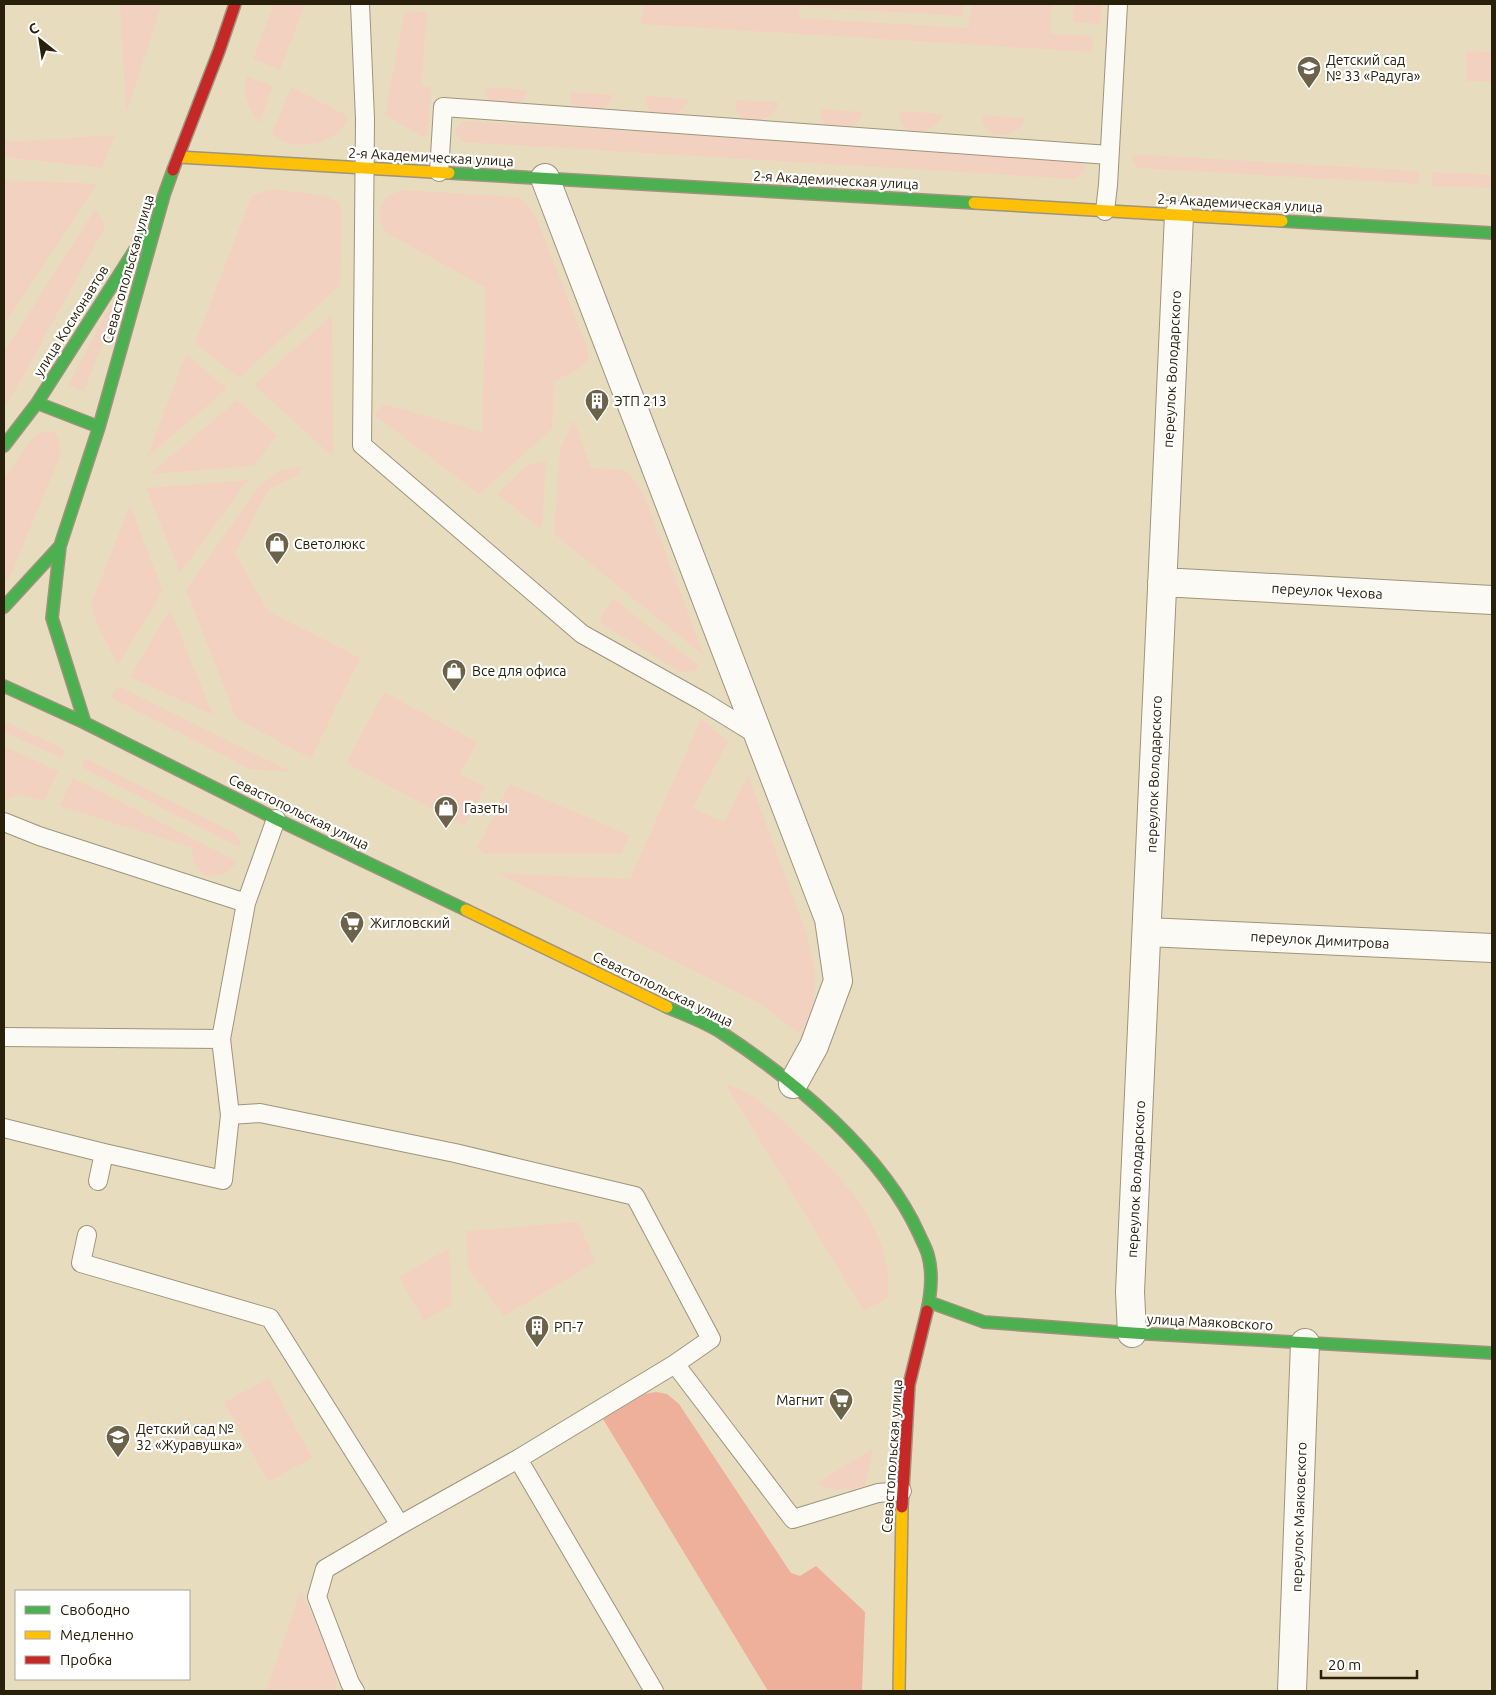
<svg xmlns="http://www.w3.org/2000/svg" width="1496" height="1695" font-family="Ubuntu,sans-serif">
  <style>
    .green { fill: #f3d1c0 }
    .forest { fill: #eeaf9b }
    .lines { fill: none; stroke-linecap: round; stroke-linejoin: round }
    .lane-casing { stroke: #9e947d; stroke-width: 20 }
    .street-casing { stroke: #9e947d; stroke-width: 30 }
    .fast-casing { stroke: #9e947d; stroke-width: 14 }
    .slow-casing { stroke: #9e947d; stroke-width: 14 }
    .jam-casing { stroke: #9e947d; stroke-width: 14 }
    .lane { stroke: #fcfaf5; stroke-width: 18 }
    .street { stroke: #fcfaf5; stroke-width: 28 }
    .fast { stroke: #4caf50; stroke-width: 11 }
    .slow { stroke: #ffc107; stroke-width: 11 }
    .jam { stroke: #c62828; stroke-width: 11 }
    .labels { text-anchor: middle; stroke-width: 4.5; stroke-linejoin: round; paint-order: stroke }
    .poi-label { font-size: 14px; fill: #29200b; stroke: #fff; text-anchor: start }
    .street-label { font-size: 14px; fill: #29200b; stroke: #fff }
  </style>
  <rect width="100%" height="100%" fill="#e8dcbe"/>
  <path class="green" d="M120,4H162L126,113Z
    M274,4H305L280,70L253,59Z
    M643,4H800L799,18L969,28L971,4H1052L1050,34L1093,36L1092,52L641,24Z
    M807,4H963L962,16L807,7Z
    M1074,4H1102L1100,24L1073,22Z
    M405,11L427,12L421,86L431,87L428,135L421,136L385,115Z
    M1466,51L1492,52V82L1466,81Z
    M247,76L273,86L259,124C249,108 241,94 247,76Z
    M291,87L348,116C343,140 307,150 286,142C281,141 277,137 272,134Z
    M485,87L528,90C522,112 484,114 485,87Z
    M570,92L613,95C607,117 569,119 570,92Z
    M646,96L689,99C681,122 643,124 646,96Z
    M735,100L779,102C772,127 733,127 735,100Z
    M820,109L863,112C857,135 819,137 820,109Z
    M900,111L943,114C935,137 897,139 900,111Z
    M982,115L1025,118C1019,141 981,142 982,115Z
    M463,121L1077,157L1086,169L1075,179L462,142L454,131Z
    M115,135L102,168L4,157V142Z
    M1132,154L1419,171L1418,184L1137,168L1133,161Z
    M1431,172L1492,175V188L1432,186Z
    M4,180L97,184L4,325Z
    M273,189L327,196L339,203L342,216L340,285L239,378L195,343L252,195Z
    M402,190L517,197L529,206L537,219L588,350V361L579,369L554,381L552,429L479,494L374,415L384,404L482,432L486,288L385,232C379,221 377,202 390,195C394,193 399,192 402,190Z
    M95,209L100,215L105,227L12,396L4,407V352Z
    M136,259L84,391L68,385Z
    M332,315L333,457L254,385Z
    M186,354L227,389L147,457Z
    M237,400L277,435L254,466L150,474Z
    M574,420L591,468C627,469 629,466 646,500L704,656L554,534L560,449Z
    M44,431H52L58,436L61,454L9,579L4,584V478L27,445L36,435Z
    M546,461L542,530L497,494L526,466Z
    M302,466L298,475L268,490L235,554L268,611L360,658L311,759L236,718L186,590L258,487L279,471Z
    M248,480L180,573L146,488Z
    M130,505L163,591L118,665L99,628L91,604Z
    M613,598L700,667L693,671L680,672L599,622Z
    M170,609L213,715L130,677Z
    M118,686L292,772L250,769L110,697Z
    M384,692L477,742L460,774L485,787L464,826L346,763Z
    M701,719L728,741L693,808L724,822L748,775L807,935L815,971L814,1000L807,1021L799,1034L761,1004L497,873L630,879Z
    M4,721L66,750L62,758L4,732Z
    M4,746L58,771L44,801L18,795L4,800Z
    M85,758L235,833L241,842L239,847L81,767Z
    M73,778L237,861C229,874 220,877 205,875C193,865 194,861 191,847L59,806Z
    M510,784L629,835L622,854H484L477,848Z
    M725,1083C735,1088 745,1091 753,1096C772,1109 788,1127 805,1142C848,1184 895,1233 887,1298L864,1311Z
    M578,1222L596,1262L504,1316L468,1268L466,1231Z
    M449,1248L452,1305L424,1321L399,1277Z
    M269,1378L312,1458L268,1482L224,1402Z
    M873,1448L865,1486C848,1489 832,1494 817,1483Z
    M301,1590L337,1670L336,1691H266Z"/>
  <path class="forest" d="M656,1392L667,1394L679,1404L791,1573L800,1576L816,1566L865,1612L862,1691H768L603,1419L645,1394Z"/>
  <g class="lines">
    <defs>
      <path id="lane" d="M360,4L365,119L362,445L582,634L702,701L759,736
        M439,172L443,107L1109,155
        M1105,211L1108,185L1118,4
        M4,822L39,836L246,903
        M4,1037L221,1039L246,903L276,819
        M221,1039L230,1115L260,1113L455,1153L635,1196L711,1339L675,1364L793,1519L878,1493L902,1491
        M4,1128L104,1153L223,1180L230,1115
        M98,1181L104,1153
        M87,1235L81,1263L270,1318L400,1525
        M518,1459L654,1691
        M355,1691L350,1683L317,1597L325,1569L400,1525L518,1459L675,1364"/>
      <path id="street" d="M545,178L829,919L838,981L814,1046L793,1084
        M1162,582L1492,600
        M1147,932L1492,948
        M1132,1333L1130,1292L1179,215
        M1292,1691L1305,1343"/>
      <path id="fast" d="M449,173L974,203
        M1282,221L1492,233
        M37,403L99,427
        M4,446L37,403L145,234
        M4,607L60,546
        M4,686L85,723L276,819L466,910
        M85,723L52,618L60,546L99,427L164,195L173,170
        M667,1007C685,1015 705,1022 722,1033C794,1080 883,1154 919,1234C922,1241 926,1248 928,1255C933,1273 931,1293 927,1311
        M929,1302L984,1322L1132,1333L1492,1353"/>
      <path id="slow" d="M178,157L449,173
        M974,203L1282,221
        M466,910L667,1007
        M899,1691L902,1507"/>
      <path id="jam" d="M173,170L219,51L235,4
        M902,1507L909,1385L927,1311"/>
    </defs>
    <use href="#lane" class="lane-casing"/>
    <use href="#street" class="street-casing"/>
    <use href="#fast" class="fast-casing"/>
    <use href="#slow" class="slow-casing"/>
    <use href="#jam" class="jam-casing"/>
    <use href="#lane" class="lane"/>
    <use href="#street" class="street"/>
    <use href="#fast" class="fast"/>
    <use href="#slow" class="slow"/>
    <use href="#jam" class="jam"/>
  </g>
  <defs>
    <symbol id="school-pin" viewBox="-11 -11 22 30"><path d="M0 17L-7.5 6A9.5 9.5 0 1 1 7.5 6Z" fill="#6c624a" stroke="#fff"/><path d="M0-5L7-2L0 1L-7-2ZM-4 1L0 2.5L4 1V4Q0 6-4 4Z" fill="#fff"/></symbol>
    <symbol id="building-pin" viewBox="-11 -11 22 30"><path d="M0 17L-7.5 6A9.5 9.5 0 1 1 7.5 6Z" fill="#6c624a" stroke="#fff"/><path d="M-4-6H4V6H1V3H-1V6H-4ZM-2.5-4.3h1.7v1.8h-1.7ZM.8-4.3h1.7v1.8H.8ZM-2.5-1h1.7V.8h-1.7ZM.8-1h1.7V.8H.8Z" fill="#fff"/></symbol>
    <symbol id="shop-pin" viewBox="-11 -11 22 30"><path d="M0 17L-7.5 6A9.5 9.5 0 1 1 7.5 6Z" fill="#6c624a" stroke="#fff"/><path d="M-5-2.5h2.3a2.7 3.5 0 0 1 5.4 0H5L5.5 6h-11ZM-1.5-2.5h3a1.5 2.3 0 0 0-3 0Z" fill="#fff"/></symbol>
    <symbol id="supermarket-pin" viewBox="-11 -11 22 30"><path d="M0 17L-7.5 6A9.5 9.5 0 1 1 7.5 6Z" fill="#6c624a" stroke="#fff"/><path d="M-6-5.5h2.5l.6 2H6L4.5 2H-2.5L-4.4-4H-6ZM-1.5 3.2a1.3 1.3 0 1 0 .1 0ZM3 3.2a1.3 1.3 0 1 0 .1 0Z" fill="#fff"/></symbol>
  </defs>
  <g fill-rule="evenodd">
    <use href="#school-pin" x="1295" y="54" width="28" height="38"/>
    <use href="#building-pin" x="583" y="387" width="28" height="38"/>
    <use href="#shop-pin" x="263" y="530" width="28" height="38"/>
    <use href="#shop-pin" x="440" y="657" width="28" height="38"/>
    <use href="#shop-pin" x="432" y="794" width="28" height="38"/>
    <use href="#supermarket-pin" x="338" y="909" width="28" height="38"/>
    <use href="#building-pin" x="523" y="1313" width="28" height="38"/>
    <use href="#supermarket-pin" x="827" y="1386" width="28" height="38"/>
    <use href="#school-pin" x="104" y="1423" width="28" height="38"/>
  </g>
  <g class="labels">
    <g class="poi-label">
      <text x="1326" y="65">Детский сад<tspan x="1326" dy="16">№ 33 «Радуга»</tspan></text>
      <text x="614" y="406">ЭТП 213</text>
      <text x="294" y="549">Светолюкс</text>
      <text x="472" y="676">Все для офиса</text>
      <text x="464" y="813">Газеты</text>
      <text x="370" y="928">Жигловский</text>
      <text x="554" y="1332">РП-7</text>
      <text x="824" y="1405" text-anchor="end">Магнит</text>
      <text x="136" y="1434">Детский сад №<tspan x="136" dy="16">32 «Журавушка»</tspan></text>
    </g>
    <g class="street-label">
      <text transform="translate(431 157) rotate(3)" y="5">2-я Академическая улица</text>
      <text transform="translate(836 180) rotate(3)" y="5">2-я Академическая улица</text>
      <text transform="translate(1240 203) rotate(3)" y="5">2-я Академическая улица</text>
      <text transform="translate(128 269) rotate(-74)" y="5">Севастопольская улица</text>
      <text transform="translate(71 321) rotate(-58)" y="5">улица Космонавтов</text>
      <text transform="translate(1172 369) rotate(-87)" y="5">переулок Володарского</text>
      <text transform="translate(1327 591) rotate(3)" y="5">переулок Чехова</text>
      <text transform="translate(1154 774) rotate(-88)" y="5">переулок Володарского</text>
      <text transform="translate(299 812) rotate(26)" y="5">Севастопольская улица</text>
      <text transform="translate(1320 940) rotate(3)" y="5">переулок Димитрова</text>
      <text transform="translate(663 989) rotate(26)" y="5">Севастопольская улица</text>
      <text transform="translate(1136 1179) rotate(-87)" y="5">переулок Володарского</text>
      <text transform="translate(1210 1322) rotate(3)" y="5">улица Маяковского</text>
      <text transform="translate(892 1456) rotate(-86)" y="5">Севастопольская улица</text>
      <text transform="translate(1299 1517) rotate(-88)" y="5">переулок Маяковского</text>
    </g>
  </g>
  <rect width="1496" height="1695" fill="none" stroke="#29200b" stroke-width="10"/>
  <rect x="15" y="1590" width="175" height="90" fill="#ffffff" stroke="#a9a69d"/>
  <rect x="25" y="1606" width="25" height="8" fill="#4caf50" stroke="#a9a69d"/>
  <text x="60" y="1615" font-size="15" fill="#29200b">Свободно</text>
  <rect x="25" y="1631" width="25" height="8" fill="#ffc107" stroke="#a9a69d"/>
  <text x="60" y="1640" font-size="15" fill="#29200b">Медленно</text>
  <rect x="25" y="1656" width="25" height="8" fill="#c62828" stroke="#a9a69d"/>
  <text x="60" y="1665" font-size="15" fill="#29200b">Пробка</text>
  <g transform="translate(40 40) rotate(330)" stroke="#ffffff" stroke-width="4" paint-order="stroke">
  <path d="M0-4L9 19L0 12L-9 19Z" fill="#29200b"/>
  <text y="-8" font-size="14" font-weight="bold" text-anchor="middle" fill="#29200b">С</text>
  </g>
  <path d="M1321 1670v8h96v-8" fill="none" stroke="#29200b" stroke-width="2.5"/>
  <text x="1328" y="1670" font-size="15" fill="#29200b" stroke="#ffffff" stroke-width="4" paint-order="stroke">20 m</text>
</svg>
